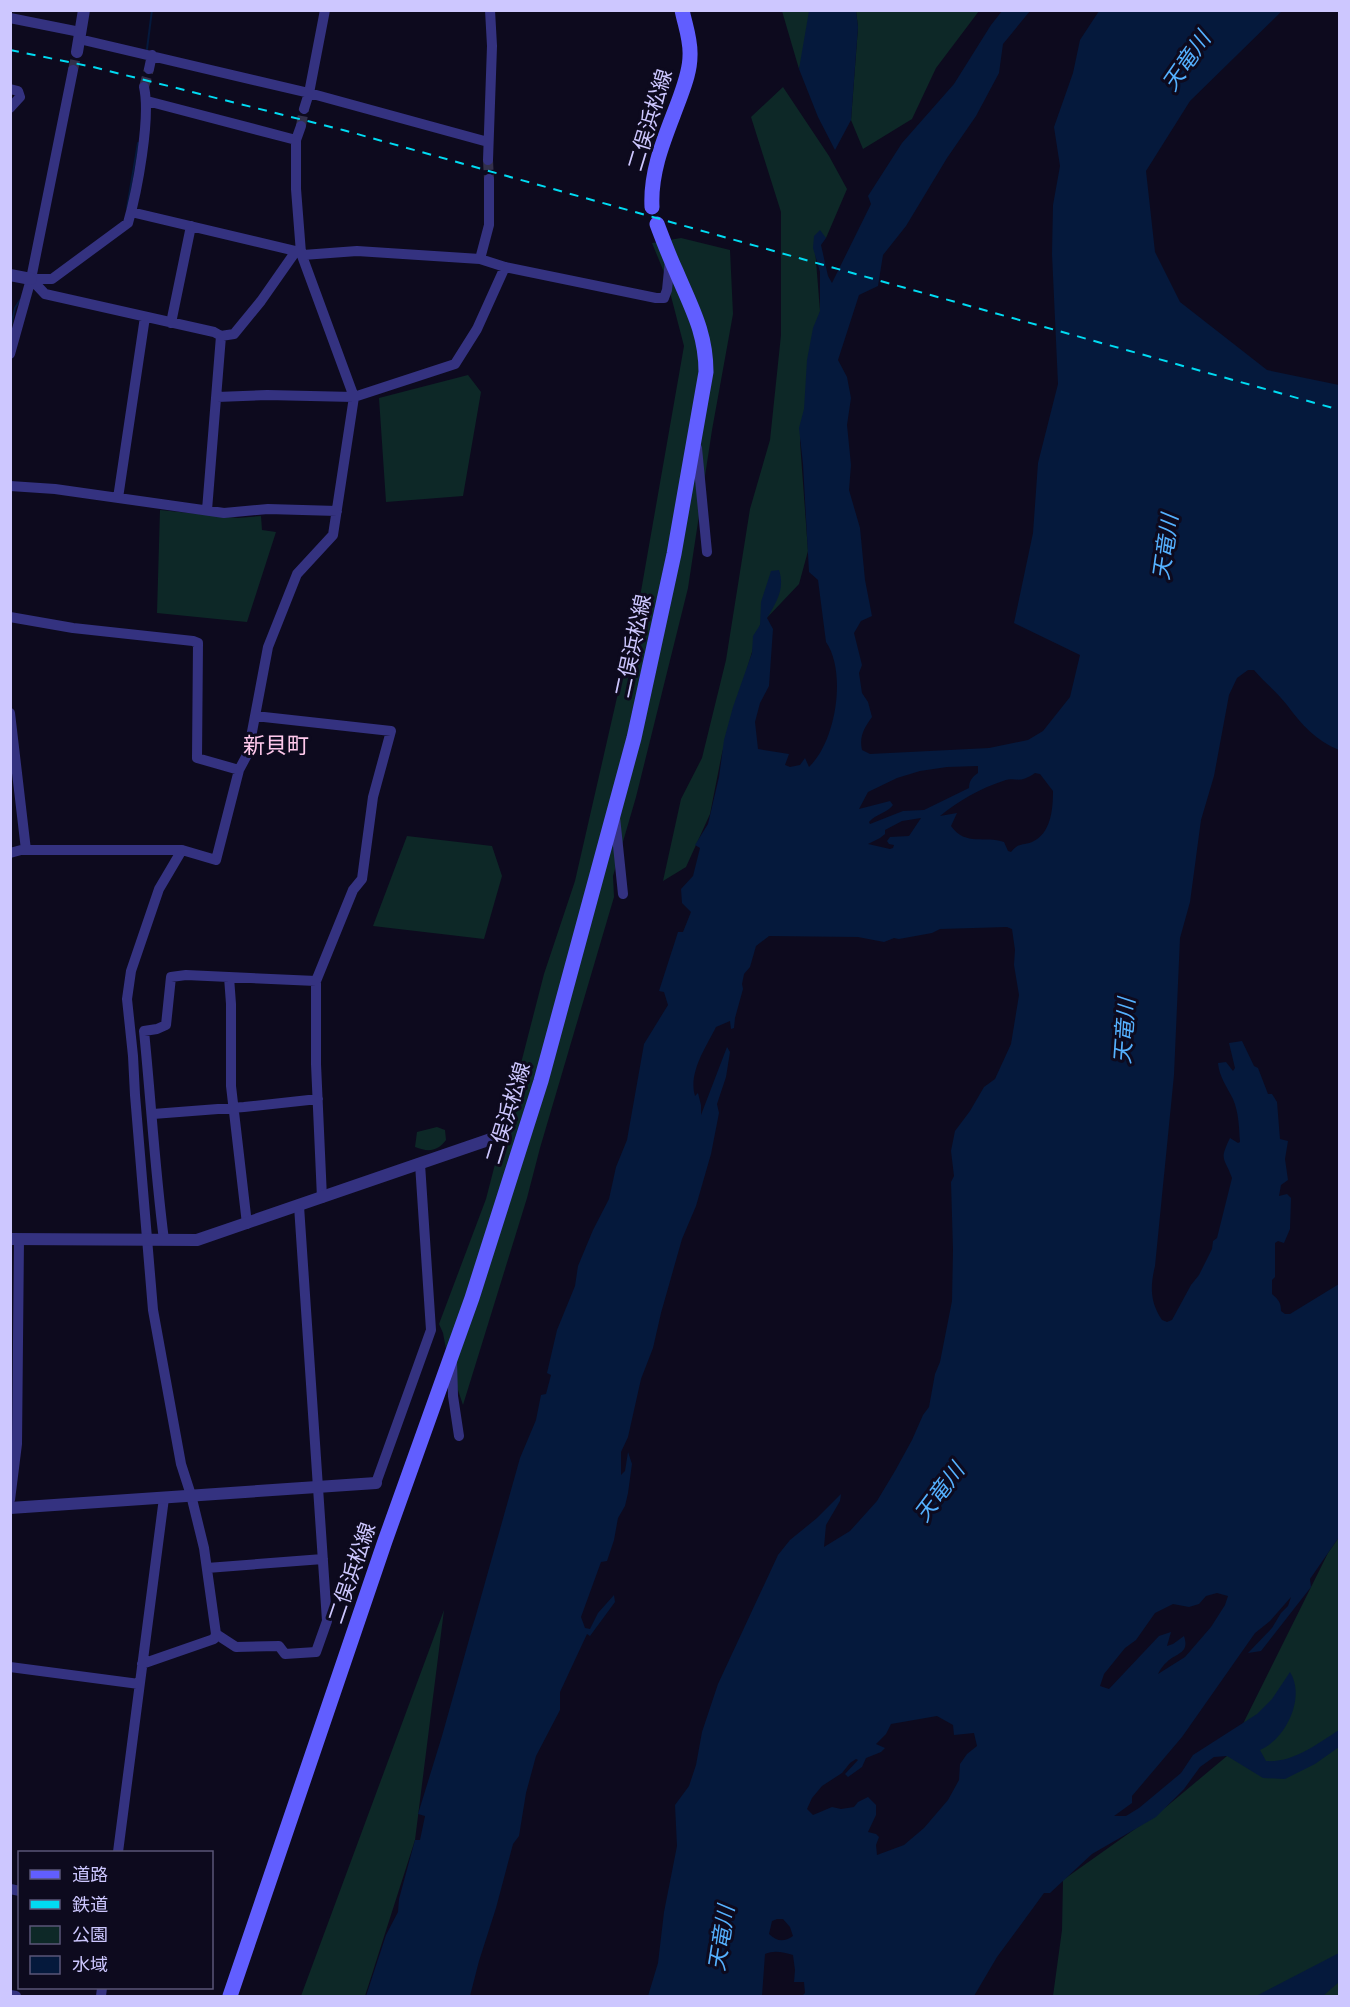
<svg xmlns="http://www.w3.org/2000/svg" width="1350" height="2007" font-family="'Archivo Narrow','Noto Sans JP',sans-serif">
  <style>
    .green { fill: #0d2827 }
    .water { fill: #05193c; fill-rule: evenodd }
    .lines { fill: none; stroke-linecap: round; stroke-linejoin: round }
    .stream { stroke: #05193c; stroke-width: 2 }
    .minor-tunnel { stroke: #33304b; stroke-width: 10; stroke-dasharray: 10 5; stroke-linecap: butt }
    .minor { stroke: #343280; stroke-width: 10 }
    .tertiary { stroke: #343280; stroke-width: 12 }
    .secondary { stroke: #615eff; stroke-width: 15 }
    .rail { stroke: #00dbf2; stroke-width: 2; stroke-dasharray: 9 8; stroke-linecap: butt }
    .labels { text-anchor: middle; stroke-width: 6; stroke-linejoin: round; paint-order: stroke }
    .street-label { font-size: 21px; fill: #cdc7ff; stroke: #0d0a1e }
    .water-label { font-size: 22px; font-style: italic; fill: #55b1ff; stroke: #0d0a1e }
    .neighbourhood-label { font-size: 22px; fill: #ffc9ec; stroke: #0d0a1e }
  </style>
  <rect width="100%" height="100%" fill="#0d0a1e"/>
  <path class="green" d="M782,11H809V39L799,69Z
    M856,11H979L936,68L912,119L863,149L851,120L858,27Z
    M783,87L829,156L847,189L826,238L814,236L820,311L800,442L808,551L799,584L760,625L722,753L710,814L686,867L663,881L681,799L702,758L726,660L750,509L770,440L781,335V212L751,117Z
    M681,238L730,250L733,314L712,430L688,588L636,797L613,876L614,897L540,1148L527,1198L463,1405L448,1360L443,1333L439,1324L486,1199L544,974L575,881L640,597L684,346L666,277L652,243Z
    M468,375L481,392L463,496L386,502L379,398Z
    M160,510L238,518L261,516L262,530L276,532L247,622L157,613Z
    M407,836L492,846L502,876L484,939L373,926Z
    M437,1127L445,1130L446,1140C437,1152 428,1152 415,1147L417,1132Z
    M1339,1537V1996H1053L1062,1930L1063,1880L1166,1807L1227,1756L1328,1553Z
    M444,1610L415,1840L365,1996H301Z"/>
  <path class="water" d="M809,11H856L858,27L851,120L835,150L818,117L799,69Z
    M1002,11H1030L1003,44L999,73L976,116L947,158L906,226L883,255L878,286L859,295L838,360L847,377L851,398L847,425L851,465L849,490L860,528L865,580L872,616L861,621L854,633L862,665L859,673L862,693L868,702L872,717C864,728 859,737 862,750L870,754L989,748L1028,740L1043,731L1070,697L1080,655L1014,623L1033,533L1038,463L1058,384L1052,254L1053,205L1060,166L1054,127L1073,73L1080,40L1099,11H1282L1190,101L1146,171L1155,252L1180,302L1267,370L1339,385V750C1316,741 1301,724 1287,705C1277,692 1264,682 1254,670H1248L1237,678L1229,695L1214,776L1201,820L1190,902L1180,938L1174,1075L1155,1266C1150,1287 1150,1302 1162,1320L1167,1322L1172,1320L1191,1285L1199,1275L1212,1249L1213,1241L1217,1238L1232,1178C1224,1156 1219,1161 1230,1138L1238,1143L1240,1142C1239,1128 1239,1113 1233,1099C1227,1087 1219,1076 1218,1063L1226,1062L1233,1071L1235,1068L1229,1043L1242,1041L1254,1066L1258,1068L1268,1094H1272L1277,1102L1280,1139L1288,1141L1285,1159L1288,1180L1281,1185L1279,1196L1287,1194L1291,1198L1290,1229L1284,1243L1278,1241L1275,1243V1277L1272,1280V1294C1279,1300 1281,1303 1281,1311L1285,1314H1290L1339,1284V1537L1310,1579L1311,1587L1261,1651L1248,1653L1272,1628L1281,1613L1288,1606L1291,1597L1270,1621L1255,1633L1182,1737L1132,1796V1803L1114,1816H1126L1139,1808L1181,1773L1193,1755L1257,1714L1272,1699L1290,1672C1306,1697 1286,1739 1260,1750L1266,1761C1293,1763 1317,1744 1339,1730V1747L1315,1764L1285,1779L1263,1778L1227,1756L1214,1757L1200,1767L1184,1789L1156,1817L1092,1854L1050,1893H1044L997,1957L974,1996H802L805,1993L804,1982H794L795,1970L793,1955C783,1952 774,1950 765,1954L762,1996H648L658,1963L664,1912L677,1846L675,1805L689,1786L696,1765L702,1732L718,1684L778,1555L790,1540L817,1518L841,1494L840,1501L826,1525L824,1547L850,1531L877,1501L895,1471L912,1440L923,1415L929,1407L935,1374L940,1362L952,1301L953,1250L951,1182L954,1176L951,1151L955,1131L970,1111L984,1087L995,1079L1011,1044L1019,995L1014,965L1015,950L1012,929L1007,927L940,929L932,933L899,939L894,938L884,942L858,937L769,936L756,946L750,967L744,974L742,984L743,989L735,1018L734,1028L731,1029L730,1021L716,1027C706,1047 688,1073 695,1096L698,1093L701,1105V1115L727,1047L730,1052L726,1077L717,1104L719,1113L711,1154L696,1206L682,1239L661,1313L653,1348L641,1379L628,1437L621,1452V1475L625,1471L628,1452L632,1464L628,1493L625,1506L618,1518L614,1540L607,1561L601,1562L581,1617L585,1628L590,1629L598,1613L614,1595L615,1602L590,1636L587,1634L560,1692V1710L536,1756L526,1793L519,1836L513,1844L496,1908L479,1961L470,1996H366L386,1935L398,1912L399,1899L415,1840H420L425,1816L418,1814L442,1736L520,1458L536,1420L541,1395L546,1394L551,1375L547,1373L557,1330L575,1286L578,1266L593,1230L609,1199L616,1167L627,1140L644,1044L668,1005L664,992L659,991L678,932H683L691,912L682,903L681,889L693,876L700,848L695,845L708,824L719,777L724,740L733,707L752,653L753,636L760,625L761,602L771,571L779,570C785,588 777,602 767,618L773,629L769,686L760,703L755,722L758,749L789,754L785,765L790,767L800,765L805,758L809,767C836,742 847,672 826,642L818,580L809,572L803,464L799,428L804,409L807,360L813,328L820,311V272L813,248L814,236L820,230L826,238L821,245L828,276L832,283L871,204L868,196L902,143L954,84L991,25ZM947,767L978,766V773C972,777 969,781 969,788L924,810L903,811L870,824L869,822C876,814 887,813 893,805L890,801L859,809L868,792L897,778L920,771ZM1035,773L1040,774L1053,791C1053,809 1051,834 1032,842C1022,846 1019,842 1011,852L1008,851L1004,842C985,835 966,847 951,826L957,813L940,816C958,801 981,788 1003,781C1018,776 1017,785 1035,773ZM921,818L909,836L890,837L887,841L889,844L894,845L893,848L890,849L868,844L880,838L885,834V830L902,821ZM1217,1593L1228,1596L1225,1605L1211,1627L1185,1657L1158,1674C1160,1670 1163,1665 1167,1662C1176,1653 1190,1654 1184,1636L1173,1644L1167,1646L1171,1632L1159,1636L1109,1689L1100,1686L1104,1674L1125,1648L1136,1640L1155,1613L1173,1604L1189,1607L1199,1604L1206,1596ZM937,1716L953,1725L954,1735L974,1733L977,1746L967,1754L960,1764L959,1780L948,1800L924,1828L904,1845L877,1855L876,1845L879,1837L876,1834L868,1832L876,1815V1805L868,1797L858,1802L854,1807L841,1809L832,1807L813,1815L807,1809L812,1798L822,1786L842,1773L850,1763L856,1759L858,1760L845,1774L848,1777L862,1767L866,1758L881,1752L885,1748L876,1744L886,1734L891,1724ZM777,1919H783L790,1927L793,1936C783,1943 777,1941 769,1934L772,1921Z
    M1339,1953V1982L1323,1996H1256Z"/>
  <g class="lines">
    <path class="stream" d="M147,49L152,10
      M127,208L138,143
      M10,330L15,308L20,300"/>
    <path class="minor-tunnel" d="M73,70L77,52
      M144,87L149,69
      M301,126L304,109
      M488,160L489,179"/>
    <path class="minor" d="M10,18L80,32
      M79,39L309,93L488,142
      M149,69L152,55
      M10,89L18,91L20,97L10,108
      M147,101L296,140
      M304,109L309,93L325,10
      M488,160L492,46L490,10
      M131,212L300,252
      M303,255L357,251L480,259L505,267L656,298H664L667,290L670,260
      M480,259L489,225V179
      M31,279L45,294L214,332L221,336L234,334L261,301L296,251
      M31,279H52L128,223C137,192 151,118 144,87
      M171,323L191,226
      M10,354L31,279L73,70
      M217,397L267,395L354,397L455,364L477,329L505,267
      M697,448L707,552
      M10,486L55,489L224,513L268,509L337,511
      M118,498L145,317
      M207,510L221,336
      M10,617L73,628L193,641L198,643L197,758L239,770
      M10,713L26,850
      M255,716L391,731L373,797L362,879L353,890L316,981V1064L322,1198
      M615,817L623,894
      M10,853L21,850H182
      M229,977L231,1004V1086L247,1224
      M153,1114L244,1107L318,1099
      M164,1240C155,1171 151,1101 144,1031L157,1029L166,1025L171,977L186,975L316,981
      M452,1362L453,1396L459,1436
      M376,1483L431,1330L420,1164
      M10,1500L17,1444L19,1239
      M207,1568L323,1559
      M216,1634L236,1647L279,1646L285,1654L316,1652L327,1621L299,1206
      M142,1664L214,1639L216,1634L204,1548L191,1495L181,1464L153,1310L135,1095L133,1056L127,999L131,971L159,889L182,850L216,860L239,770L248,753L268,647L297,574L333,535L354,397L301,253L296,189V140L301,126
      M10,1667L139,1684
      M118,1852L164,1498
      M10,1889L20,1891
      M10,1995L16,1996
      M101,1996L102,1988"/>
    <path class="tertiary" d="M77,52L84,10
      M10,275L31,279
      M10,1239L197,1240L491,1139
      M10,1508L376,1483"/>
    <path class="secondary" d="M652,207C650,169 666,135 679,100C684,86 690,71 690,56C691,40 685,25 682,10
      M230,1996L385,1541L472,1298L541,1081L634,738L674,554L706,372C706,332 691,307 676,271C669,256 663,240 657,224"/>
    <path class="rail" d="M10,50L93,67L343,130L1340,410"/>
  </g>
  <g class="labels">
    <g class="street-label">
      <text transform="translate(650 120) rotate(-73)" y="7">二俣浜松線</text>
      <text transform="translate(633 646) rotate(-78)" y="7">二俣浜松線</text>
      <text transform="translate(508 1113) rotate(-73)" y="7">二俣浜松線</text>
      <text transform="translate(352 1573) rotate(-71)" y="7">二俣浜松線</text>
    </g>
    <g class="water-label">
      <text transform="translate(1186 61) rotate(-55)" y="8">天竜川</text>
      <text transform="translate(1165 547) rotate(-82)" y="8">天竜川</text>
      <text transform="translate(1124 1031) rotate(-86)" y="8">天竜川</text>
      <text transform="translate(939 1492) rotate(-53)" y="8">天竜川</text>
      <text transform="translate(721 1938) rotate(-81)" y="8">天竜川</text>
    </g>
    <g class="neighbourhood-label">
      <text x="276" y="753">新貝町</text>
    </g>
  </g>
  <rect width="1350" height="2007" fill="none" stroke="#cdc7ff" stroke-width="24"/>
  <rect x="18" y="1851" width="195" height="138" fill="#0d0a1e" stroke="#5a5678" stroke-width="1.5"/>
  <rect x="30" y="1870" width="30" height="9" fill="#615eff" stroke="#5a5678" stroke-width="1.5"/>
  <text x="72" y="1881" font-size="18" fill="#cdc7ff">道路</text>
  <rect x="30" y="1900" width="30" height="9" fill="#00dbf2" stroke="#5a5678" stroke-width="1.5"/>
  <text x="72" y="1911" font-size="18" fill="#cdc7ff">鉄道</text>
  <rect x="30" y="1926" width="30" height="18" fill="#0d2827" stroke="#5a5678" stroke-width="1.5"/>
  <text x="72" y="1941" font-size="18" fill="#cdc7ff">公園</text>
  <rect x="30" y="1956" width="30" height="18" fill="#05193c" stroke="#5a5678" stroke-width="1.5"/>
  <text x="72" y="1971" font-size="18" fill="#cdc7ff">水域</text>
</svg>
